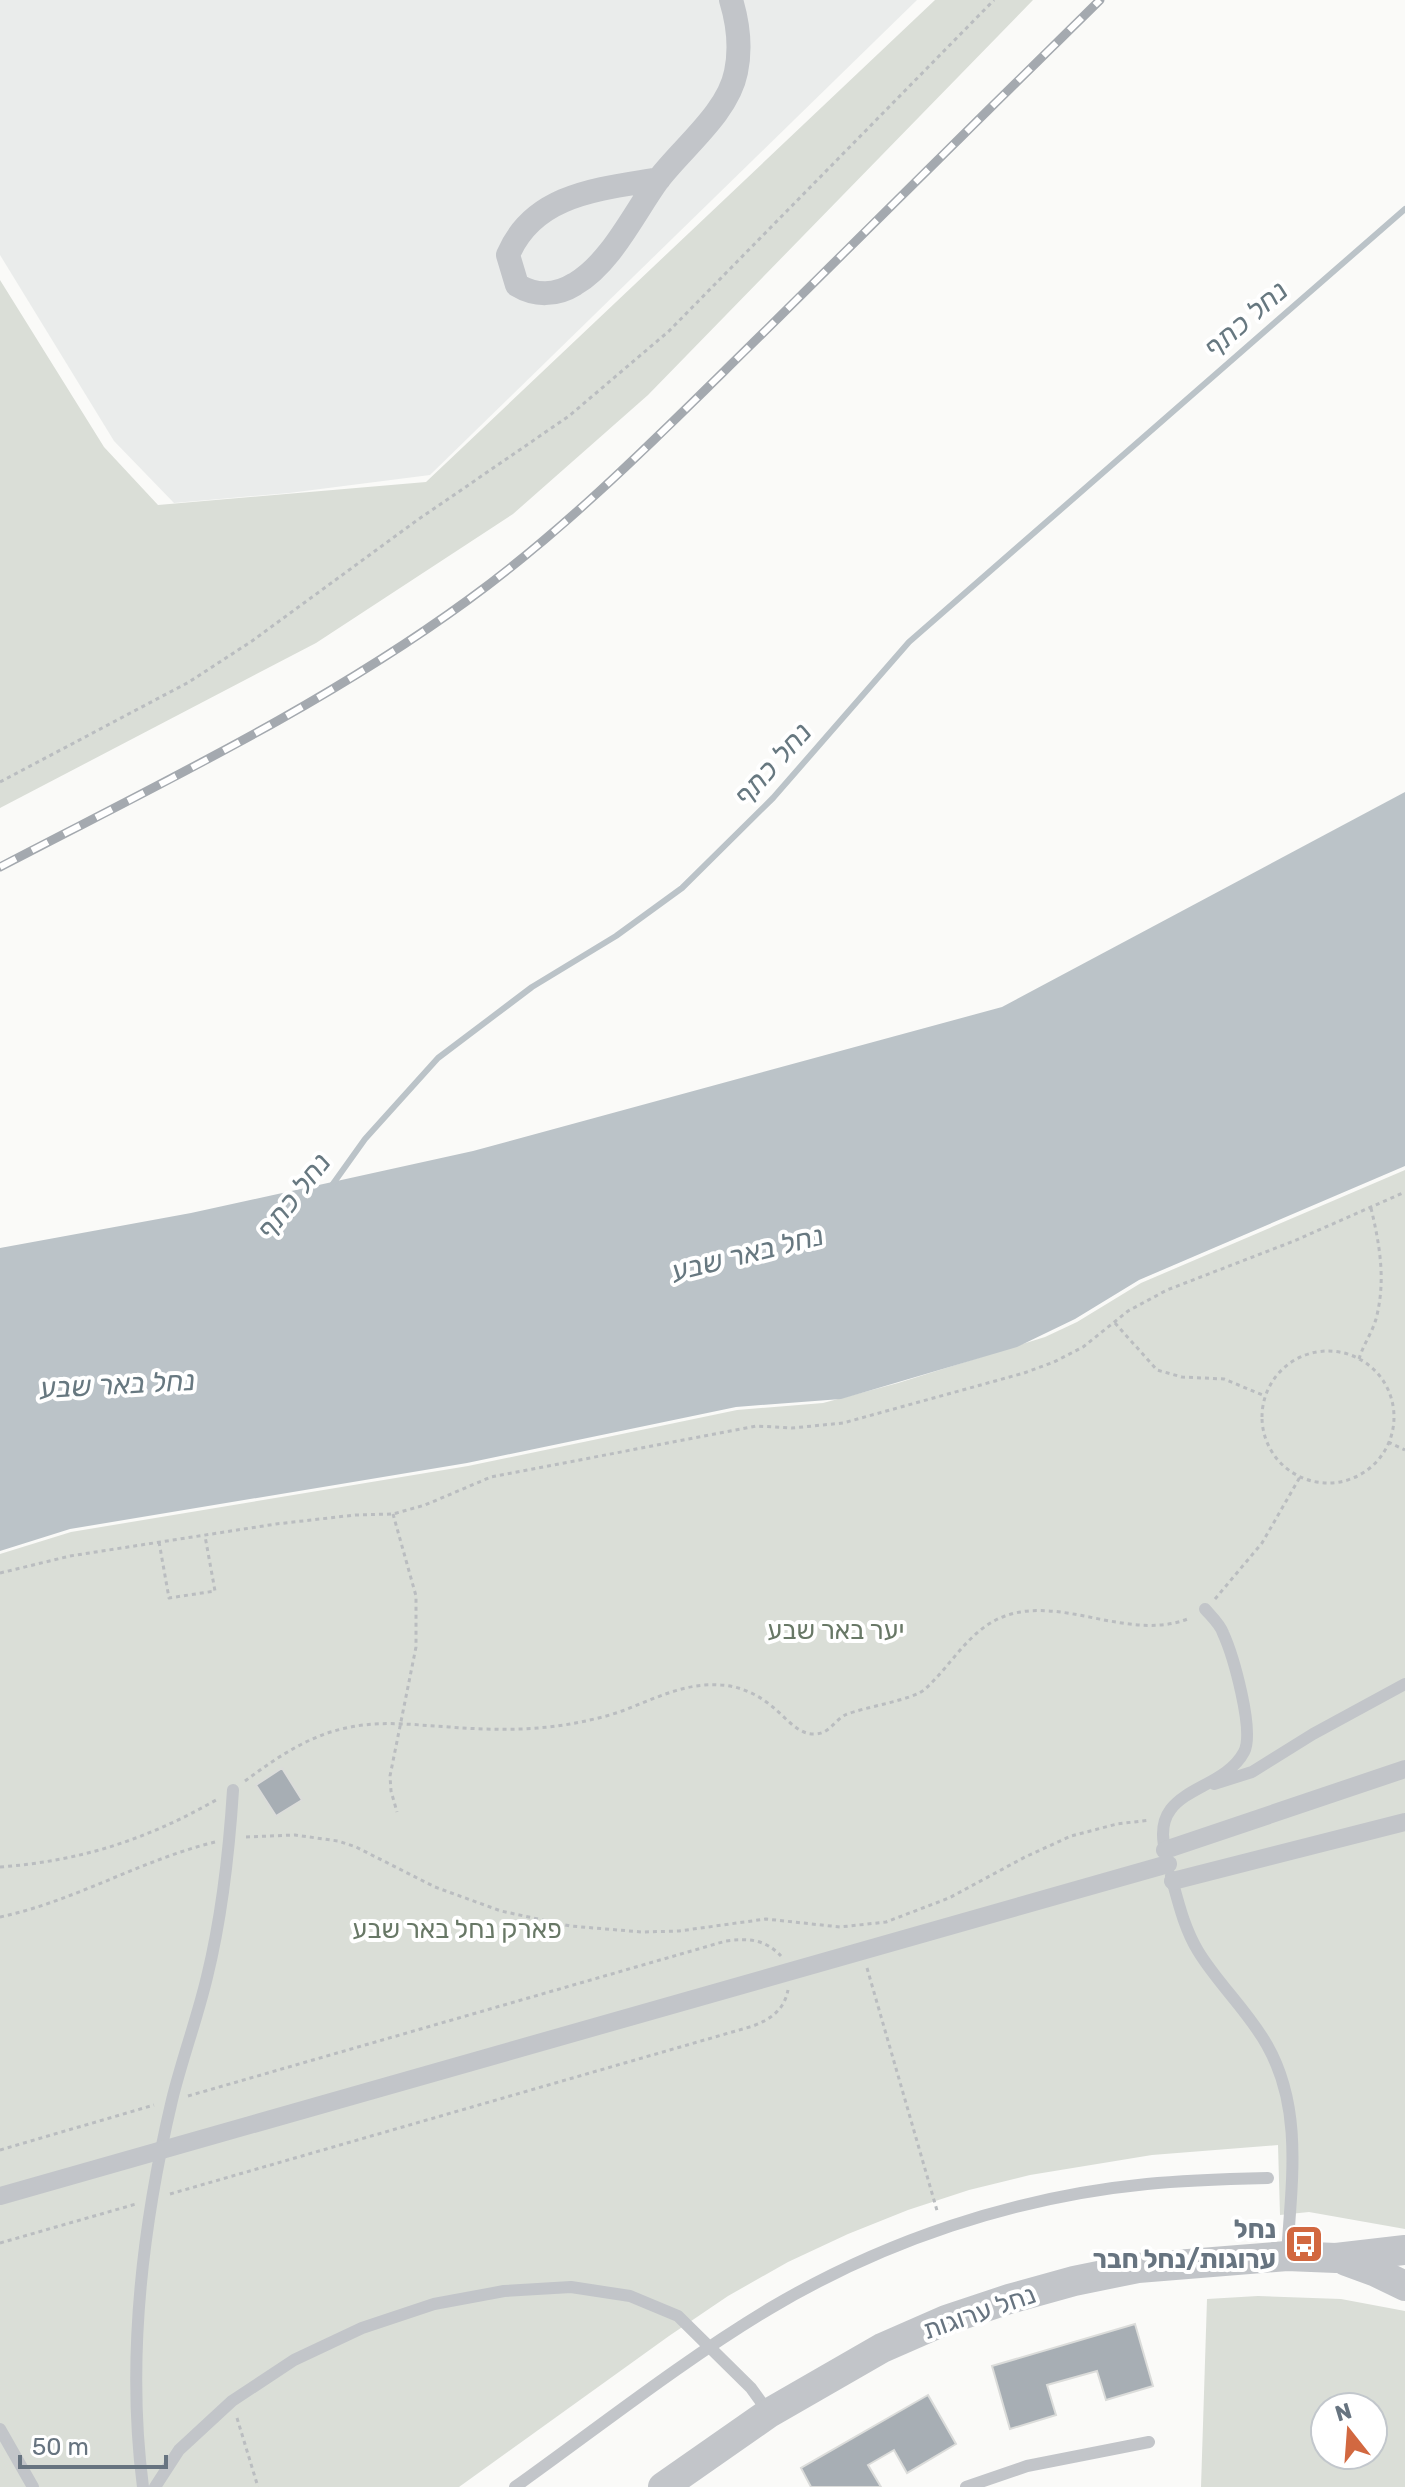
<svg xmlns="http://www.w3.org/2000/svg" width="1405" height="2487" font-family="Rubik,'Noto Sans Hebrew',sans-serif">
  <style>
    .built { fill: #eaeceb }
    .green { fill: #daded7; fill-rule: evenodd }
    .water { fill: #bbc3c8 }
    .lines { fill: none; stroke-linecap: round; stroke-linejoin: round }
    .stream { stroke: #bbc3c8; stroke-width: 6 }
    .building { fill: #a7aeb4; stroke: #dbdcda; stroke-width: 2 }
    .path { stroke: #babdc0; stroke-width: 3; stroke-dasharray: 4 4; stroke-linecap: butt }
    .service { stroke: #c2c5c9; stroke-width: 12 }
    .pedestrian { stroke: #c2c5c9; stroke-width: 18 }
    .minor { stroke: #c2c5c9; stroke-width: 24 }
    .tertiary { stroke: #c2c5c9; stroke-width: 30 }
    .rail-casing { stroke: #a4a9af; stroke-width: 9 }
    .rail { stroke: #fff; stroke-width: 6; stroke-dasharray: 18; stroke-linecap: butt }
    .labels { text-anchor: middle; stroke-width: 8; stroke-linejoin: round; paint-order: stroke }
    .park-label { font-size: 26px; fill: #687866; stroke: #fff }
    .poi-label { font-size: 26px; font-weight: bold; fill: #677480; stroke: #fff; text-anchor: end }
    .street-label { font-size: 26px; fill: #677480; stroke: #fff }
    .water-label { font-size: 28px; font-style: italic; fill: #677880; stroke: #fff }
  </style>
  <rect width="100%" height="100%" fill="#fafaf8"/>
  <path class="built" d="M0,0H917L430,475L289,493L174,503L114,441L0,255Z"/>
  <path class="green" d="M935,0H1033L648,395L513,514L316,643L0,808V280L104,447L158,505L426,482Z
    M1405,1170V2229L1309,2212L1280,2215L1278,2145L1152,2155L1030,2175L969,2190L908,2210L848,2234L788,2262L728,2296L669,2336L459,2487H0V1554L71,1532L468,1466L737,1410L823,1403L898,1383L1045,1337L1077,1322L1141,1283Z
    M1258,2296L1341,2299L1405,2311V2487H1201L1207,2299ZM1325,2407H1373V2455H1325Z"/>
  <path class="water" d="M1405,792V1166L1139,1280L1075,1319L1017,1347L841,1399L736,1407L467,1463L70,1529L0,1551V1248L191,1213L473,1151L1002,1007Z"/>
  <g class="lines">
    <path class="stream" d="M330,1188L365,1139L438,1058L532,987L616,936L682,888L773,798L909,642L1405,209"/>
  </g>
  <path class="building" d="M282,1768L302,1800L276,1816L256,1785Z
    M1135,2324L1153,2386L1106,2400L1097,2371L1047,2385L1056,2415L1010,2429L992,2366Z
    M928,2395L956,2444L907,2473L894,2450L868,2465L881,2487H811L801,2468Z"/>
  <g class="lines">
    <path class="path" d="M0,782L189,682L252,641L416,521L569,416L669,331L994,0
      M1115,1323L1157,1370L1182,1377L1224,1379L1265,1396
      M1262 1417a66 66 0 1 1 132 0a66 66 0 1 1-132 0Z
      M1359,1359C1363,1345 1372,1333 1376,1319C1386,1281 1380,1246 1371,1208
      M1388,1442L1405,1450
      M393,1514L416,1596V1647L390,1776L391,1791L397,1812
      M159,1542L169,1598L215,1591L205,1536
      M0,1573L70,1556L276,1524L355,1515L393,1514L425,1505L491,1477L756,1426L792,1428L843,1423L1024,1373L1054,1362L1083,1347L1128,1311L1167,1290L1294,1241L1405,1192
      M1215,1599L1262,1543L1300,1477
      M245,1781C276,1758 308,1736 346,1728C381,1720 414,1725 449,1727C489,1730 530,1731 570,1724C587,1721 605,1717 622,1711C654,1699 686,1682 721,1685C741,1686 761,1696 775,1709C787,1719 799,1735 815,1734C829,1734 834,1721 845,1715C863,1707 914,1700 925,1689C952,1665 969,1629 1005,1616C1063,1595 1130,1643 1190,1618
      M246,1837L295,1835L338,1841L356,1847L435,1887L501,1911L570,1926L642,1932L679,1931L766,1919L840,1927L886,1922L949,1898L1025,1857L1071,1836L1117,1824L1150,1820
      M0,1867C80,1861 146,1840 216,1800
      M0,1917C75,1901 141,1860 215,1842
      M867,1968L938,2214
      M188,2096L726,1941C748,1938 765,1939 781,1956
      M0,2150L154,2105
      M170,2194L753,2026C771,2019 784,2010 788,1990
      M0,2243L136,2204
      M237,2418L258,2487"/>
    <path class="service" d="M1214,1784L1252,1772L1313,1734L1405,1684
      M1166,1854C1147,1786 1221,1795 1244,1752C1255,1731 1233,1655 1223,1633C1220,1624 1211,1616 1205,1609
      M1171,1876C1178,1901 1184,1928 1198,1951C1218,1984 1248,2011 1267,2045C1304,2110 1291,2185 1287,2256
      M0,2429L33,2487
      M143,2487C126,2358 142,2227 172,2100C182,2059 197,2019 207,1977C222,1916 229,1853 233,1790
      M155,2487L179,2450L232,2401L294,2360L362,2328L434,2304L504,2291L571,2287L630,2296L678,2316L751,2388L769,2413
      M515,2487C599,2427 681,2362 769,2309C883,2241 1014,2197 1147,2184C1187,2180 1227,2179 1268,2178
      M966,2487L1027,2466L1149,2442"/>
    <path class="pedestrian" d="M1165,1850L1405,1769
      M1173,1881L1405,1822
      M0,2196L1168,1864"/>
    <path class="minor" d="M659,179C601,189 534,193 508,255L517,285C535,296 556,296 575,284C611,263 634,213 658,180C682,148 728,113 736,72C741,48 738,23 731,0"/>
    <path class="tertiary" d="M1346,2261L1376,2272L1405,2286
      M663,2487L769,2413L882,2348L946,2320L1009,2299L1074,2281L1138,2268L1287,2256L1336,2258L1405,2250"/>
    <defs>
      <path id="rail" d="M0,867C159,784 323,706 468,600C575,522 667,427 762,334C874,223 987,111 1100,0"/>
    </defs>
    <use href="#rail" class="rail-casing"/>
    <use href="#rail" class="rail"/>
  </g>
  <defs>
    <symbol id="bus-square" viewBox="-11 -11 22 22"><rect x="-9" y="-9" width="18" height="18" rx="4" fill="#d26840" stroke="#fff"/><path d="M-5-6H5V4H4V6H2V4H-2V6H-4V4H-5ZM-3.5-4V0h7V-4ZM-3.5 1.2v1.5H-2V1.2ZM2 1.2v1.5H3.5V1.2Z" fill="#fff"/></symbol>
  </defs>
  <g fill-rule="evenodd">
    <use href="#bus-square" x="1282" y="2222" width="44" height="44"/>
  </g>
  <g class="labels">
    <g class="park-label">
      <text x="836" y="1639">יער באר שבע</text>
      <text x="457" y="1938">פארק נחל באר שבע</text>
    </g>
    <g class="poi-label">
      <text x="1276" y="2238">נחל<tspan x="1276" dy="30">ערוגות/נחל חבר</tspan></text>
    </g>
    <g class="street-label">
      <text transform="translate(979 2312) rotate(-19)" y="9">נחל ערוגות</text>
    </g>
    <g class="water-label">
      <text transform="translate(1245 319) rotate(-41)" y="10">נחל כתף</text>
      <text transform="translate(772 764) rotate(-48)" y="10">נחל כתף</text>
      <text transform="translate(293 1196) rotate(-52)" y="10">נחל כתף</text>
      <text transform="translate(747 1253) rotate(-14)" y="10">נחל באר שבע</text>
      <text transform="translate(117 1384) rotate(-3)" y="10">נחל באר שבע</text>
    </g>
  </g>
  <g transform="translate(1349 2431) rotate(343)"><circle r="38" fill="#ffffff" stroke="#c2c7cc" stroke-width="2"/>
  <path d="M0-6L14 30L0 20L-14 30Z" fill="#d26840"/>
  <text y="-12" font-size="22" font-weight="bold" text-anchor="middle" fill="#677480">N</text>
  </g>
  <path d="M20 2455v12h146v-12" fill="none" stroke="#677480" stroke-width="4"/>
  <text x="32" y="2455" font-size="24" fill="#677480" stroke="#ffffff" stroke-width="6" paint-order="stroke">50 m</text>
</svg>
